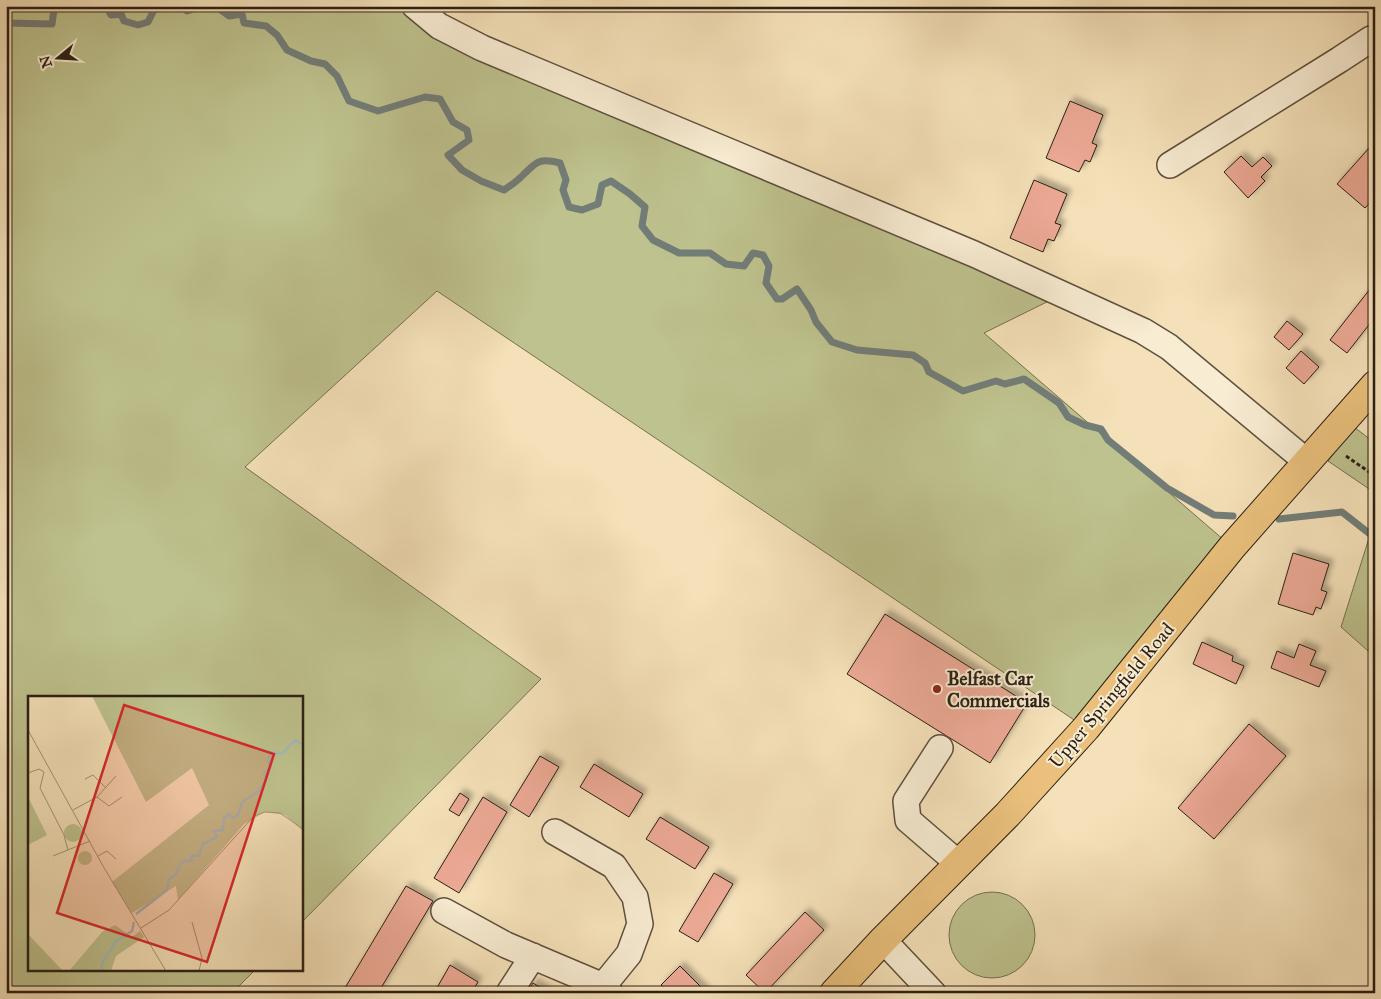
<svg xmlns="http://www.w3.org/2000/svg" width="1381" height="999" font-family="'IM FELL Great Primer',serif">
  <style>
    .green { fill: #bec28e; stroke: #747051 }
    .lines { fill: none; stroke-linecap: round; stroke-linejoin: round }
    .stream { stroke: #727d78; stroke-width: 7 }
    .building { fill: #eca995; stroke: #2b1f14; filter: url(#shadow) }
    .minor-casing { stroke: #5e503d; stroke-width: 28 }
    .major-casing { stroke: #2b1f14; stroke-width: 30 }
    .path { stroke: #2b1f14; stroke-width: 3; stroke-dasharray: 4 2.5; stroke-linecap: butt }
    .minor { stroke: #f8ecd2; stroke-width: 25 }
    .major { stroke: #eac07c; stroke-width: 28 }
    .poi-dot { fill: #8f2418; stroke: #f8ecd2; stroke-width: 2 }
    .labels { text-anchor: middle; stroke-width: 4; stroke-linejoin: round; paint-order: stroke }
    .poi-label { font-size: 19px; font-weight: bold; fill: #2b1f14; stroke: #f8ecd2; text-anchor: start }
    .street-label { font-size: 19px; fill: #2b1f14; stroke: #f8ecd2 }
    .inset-river { fill: none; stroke: #a2bbba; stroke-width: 2.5 }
    .inset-road { fill: none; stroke: #a49377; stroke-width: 1 }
    .view { fill: #d62828; fill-opacity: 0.15; stroke: #d62828; stroke-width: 2.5 }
    .inset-edge { fill: none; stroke: #2b1f14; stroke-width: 2.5 }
  </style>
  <defs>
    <filter id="shadow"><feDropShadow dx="4.5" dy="-4.5" stdDeviation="2.5" flood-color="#0004"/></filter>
  </defs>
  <rect width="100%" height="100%" fill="#f5e1b9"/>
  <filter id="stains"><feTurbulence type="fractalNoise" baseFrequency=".004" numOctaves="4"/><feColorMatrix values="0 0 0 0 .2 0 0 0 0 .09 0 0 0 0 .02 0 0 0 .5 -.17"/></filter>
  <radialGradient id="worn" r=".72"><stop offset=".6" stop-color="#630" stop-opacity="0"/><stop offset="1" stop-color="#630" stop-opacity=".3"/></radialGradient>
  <path class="green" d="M6,6H436L482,48L1063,294L984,333L1232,547L1086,728L437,291L245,467L541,679L301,923V698H29V970H255L232,993H6Z
    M1354,427L1375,443V493L1328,461Z
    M1375,519V657L1341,627Z
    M949 935a43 43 0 1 1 86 0a43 43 0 1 1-86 0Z"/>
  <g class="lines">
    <path class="stream" d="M108,6L107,8L111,15L121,14L124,21L138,25L148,22L156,6
      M180,6L187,11L204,6
      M215,6L229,16L242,14L244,23L266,26L277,35L287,50L311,61L325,64L337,76L349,101L378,111L425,97L440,99L453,122L467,130L469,140L448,155L462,170L481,181L504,190C510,186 516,182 521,177C536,163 537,157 560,163L566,180L563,190L569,207L582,210L598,204L602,185L611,181L630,194L645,207L642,226L653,240L679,253H710L726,264L744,266L753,253L763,255L769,266L766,283L777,299H782L797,289L811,310L816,322L832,342L857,350L913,355L925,363L929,372L963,391L996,381L1005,384L1024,379L1059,403L1068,417L1085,425L1101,429L1108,440L1167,488L1214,515L1233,516
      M6,23L52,24L54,9L60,6
      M1279,519L1342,512L1375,538"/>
  </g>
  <path class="building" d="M1129,6H1145L1143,12Z
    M1070,101L1103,115L1092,143L1097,145L1090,162L1085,160L1079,172L1046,158Z
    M1369,148L1375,153V197L1365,208L1337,184Z
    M1241,156L1252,167L1263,157L1272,166L1261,177L1265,181L1248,198L1224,172Z
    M1034,180L1067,194L1055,223L1061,225L1054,241L1048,239L1043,252L1010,238Z
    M1370,289L1375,293V317L1347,353L1330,340Z
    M1287,321L1303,334L1289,350L1274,337Z
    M1301,351L1319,367L1304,384L1286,368Z
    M1293,553L1329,564L1321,590L1327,592L1321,609L1316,607L1313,615L1278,604Z
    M885,614L1027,703L990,763L847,674Z
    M1202,642L1233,656L1232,661L1244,666L1236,684L1193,664Z
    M1299,644L1316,651L1310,665L1326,671L1319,687L1271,668L1277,651L1294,658Z
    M1249,724L1286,756L1214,839L1178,808Z
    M540,756L559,767L529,817L510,805Z
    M594,764L643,794L629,817L580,787Z
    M460,793L469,799L459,816L449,810Z
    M483,797L507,812L459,893L434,878Z
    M660,817L709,847L695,869L646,839Z
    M714,873L733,884L698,942L679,931Z
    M406,886L433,901L378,993H342Z
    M805,912L824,930L765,993L746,975Z
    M450,965L478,982L471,993H434Z
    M680,966L707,993H669L661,985Z
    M533,983L550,993H527Z"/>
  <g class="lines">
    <defs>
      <path id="minor" d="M415,6L439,26L482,48L974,254L1143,331L1169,347L1306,461
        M1170,165L1339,60L1371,39L1375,40
        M940,748L906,801L908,820L959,864
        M555,832L614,866L635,897L640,924L629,954L603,986
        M444,911L506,945L603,986L610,993
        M883,940L933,993
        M509,993L533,956"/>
      <path id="major" d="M834,993L883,940L1008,814L1086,728L1232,547L1375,385"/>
    </defs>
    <use href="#minor" class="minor-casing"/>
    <use href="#major" class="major-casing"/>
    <path class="path" d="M1346,456L1375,476"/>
    <use href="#minor" class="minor"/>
    <use href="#major" class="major"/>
  </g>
  <circle class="poi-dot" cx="937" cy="689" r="5"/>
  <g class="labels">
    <g class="poi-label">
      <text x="947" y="685">Belfast Car<tspan x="947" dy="22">Commercials</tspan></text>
    </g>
    <g class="street-label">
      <text transform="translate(1111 695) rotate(-50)" y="7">Upper Springfield Road</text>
    </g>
  </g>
  <g transform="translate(28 696)">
    <rect width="275" height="275" fill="#f5e1b9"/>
    <path d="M64,0H275V135L257,119L237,116L216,128L150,204L148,190L104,217L84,186L181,109L164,72L118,106ZM0,101L19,139L0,149ZM36 137a9 9 0 1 1 18 0a9 9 0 1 1-18 0ZM50 162a7 7 0 1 1 14 0a7 7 0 1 1-14 0ZM87,229L104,241L112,235L116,241L88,260L83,275H41L74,236ZM0,238L35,275H0Z" fill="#bec28e"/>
    <path class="inset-river" d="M108,218L139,194L141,184L148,178L154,166L164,164L163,160H171L175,148L189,141L186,135L195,134L196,122L201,118L204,122L210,119L214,106L232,94L239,83L236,78L243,71L240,65L243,56L254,58L267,44L275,49M73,275L75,265L88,245L104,235L106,226"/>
    <path class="inset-road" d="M0,34L75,170L138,275M0,77L11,73L16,76L12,92L36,139L40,154M57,83L65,79L77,91M69,101L81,110L94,101M45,114L69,101L88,80M25,160L62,145M70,160L79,155L88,163M164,226L174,262L171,275M113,232L141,214L226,120L237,116L252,117L275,133"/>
    <path class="view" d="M96,9L246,58L179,266L29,217Z"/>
    <rect width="275" height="275" class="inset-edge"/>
  </g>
  <rect width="1381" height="999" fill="none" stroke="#f5e1b9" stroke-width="25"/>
  <rect x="8" y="8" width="1366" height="984" fill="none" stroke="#2b1f14" stroke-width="2.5"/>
  <rect x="12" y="12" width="1356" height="974" fill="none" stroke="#2b1f14"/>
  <g transform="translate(58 58) rotate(252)" stroke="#f8ecd2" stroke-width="4" paint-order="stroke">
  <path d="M0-4L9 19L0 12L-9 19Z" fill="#2b1f14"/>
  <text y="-8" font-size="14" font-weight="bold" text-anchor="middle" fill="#2b1f14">N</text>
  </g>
  <rect width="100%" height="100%" filter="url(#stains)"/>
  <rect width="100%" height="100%" fill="url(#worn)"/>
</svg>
